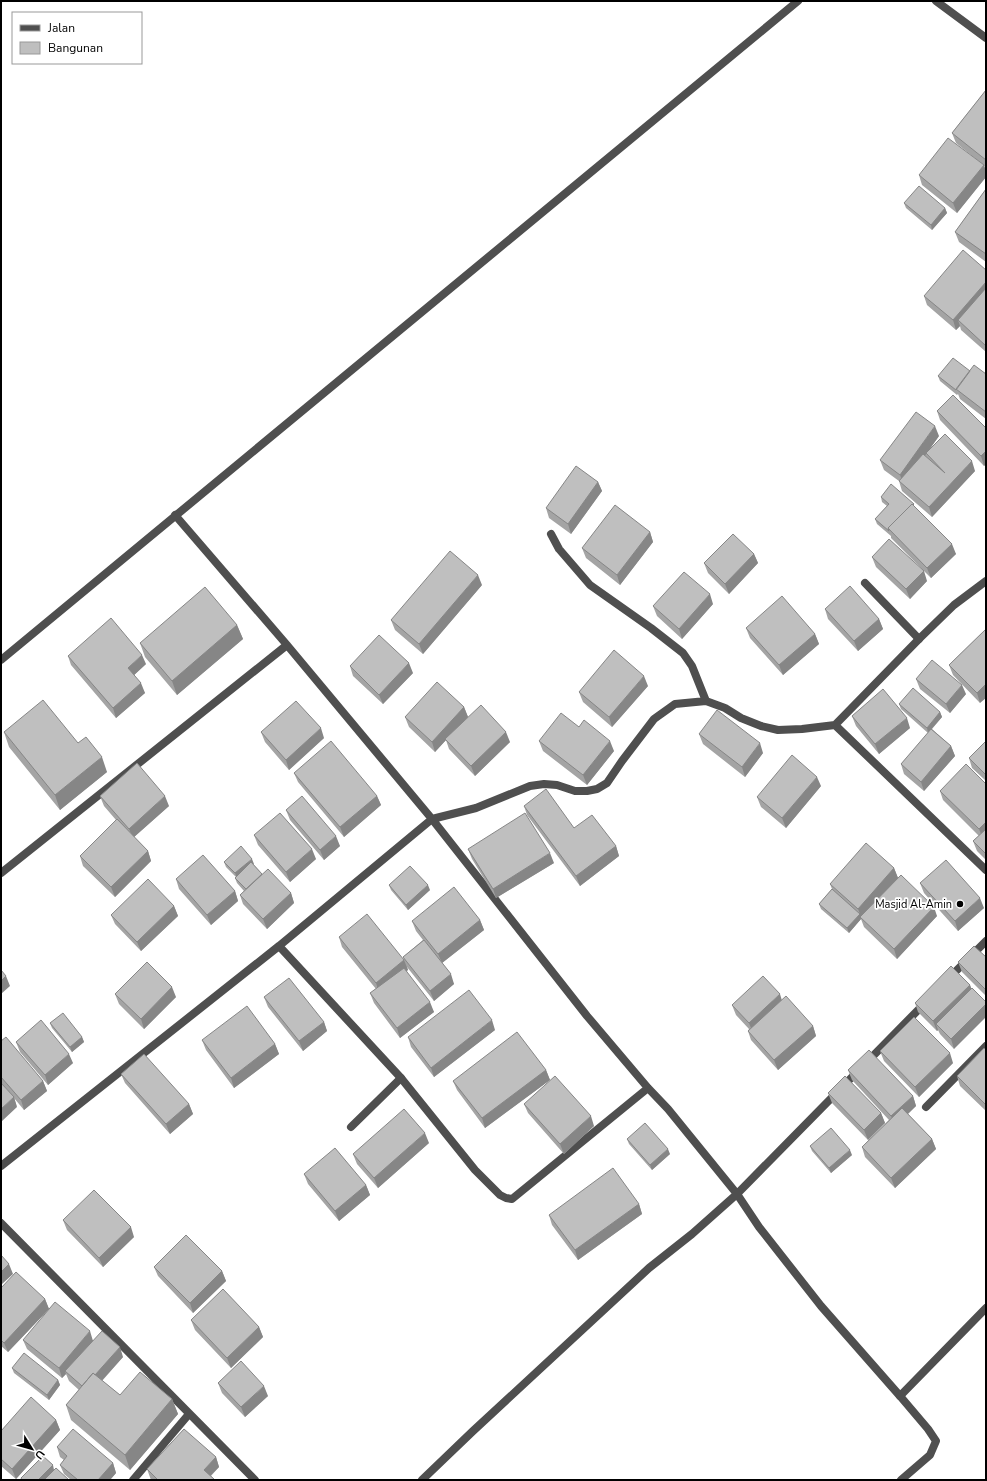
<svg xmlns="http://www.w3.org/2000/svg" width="987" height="1481" font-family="'Nunito Sans',sans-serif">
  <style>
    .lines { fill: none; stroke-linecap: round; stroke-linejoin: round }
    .lane { stroke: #4f4f4f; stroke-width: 8 }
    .street { stroke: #4f4f4f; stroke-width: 8 }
    .wall { fill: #a4a4a4 }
    .shaded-wall { fill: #868686 }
    .building { fill: #bfbfbf; stroke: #868686 }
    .poi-dot { fill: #000; stroke: #fff; stroke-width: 1.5 }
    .labels { text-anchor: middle; stroke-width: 3.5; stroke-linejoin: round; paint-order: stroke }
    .poi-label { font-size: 11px; fill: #000; stroke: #fff; text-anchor: end }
  </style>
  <rect width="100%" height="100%" fill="#fff"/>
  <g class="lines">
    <path class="lane" d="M865,583L919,639
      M351,1127L401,1078
      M900,1396L928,1429L936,1441L930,1455L901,1480"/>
    <path class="street" d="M936,1L986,38
      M175,515L287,645L432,819L587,1016L648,1088L668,1109L737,1194L759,1227L821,1306L900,1396L986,1308
      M551,534L559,549L590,585L651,628L683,653L692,666L706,701
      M1,660L798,1
      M835,725L986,870
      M1,873L287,645
      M279,946L401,1078L475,1170L500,1195L506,1198L512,1199L648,1088
      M948,979L986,941
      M867,1062L925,1003
      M926,1107L986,1046
      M1,1166L279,946L432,819L476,808L530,786L544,784L557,785L575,791H587L597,789L607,783L622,761L654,719L675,704L706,701L725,708L741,718L761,726L778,730L802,729L835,725L919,639L954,605L986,581
      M1,1223L255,1480
      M133,1480L189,1414
      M422,1480L473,1431L649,1268L692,1234L737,1194L859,1070"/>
  </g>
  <path class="wall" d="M986,90V167L956,143L952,133Z
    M984,165L986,172V177L957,213L922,185L919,175Z
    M986,189V262L959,242L955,232Z
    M904,203L945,208L947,213L932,230L906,208Z
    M986,270V352L961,330L960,326L956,330L927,305L924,296Z
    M970,371L986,374V419L960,399L958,394L957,395L940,381L938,376Z
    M937,411L986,428V464L984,466L940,420Z
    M939,436L929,450L975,471L932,517L902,491L899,481L884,470L880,460Z
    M598,482L602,491L571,534L549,518L546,508Z
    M881,497L915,507L956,554L931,578L891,538V536L877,524L875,519L887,506L882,502Z
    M650,532L653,542L620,585L586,558L582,548Z
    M754,554L758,563L729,594L708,573L704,563Z
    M872,557L927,581L910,599L876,567Z
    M482,585L423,654L395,630L391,620Z
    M713,604L682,639L657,616L653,606Z
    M825,609L879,619L883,629L858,651L828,619Z
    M237,625L243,639L177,695L145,657L140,643Z
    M746,628L815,634L819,644L783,675L750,638Z
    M986,629L980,703L953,675L949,665Z
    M68,656L146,664L134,675L145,693L116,718L71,665Z
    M350,666L413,673L383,704L353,676Z
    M916,679L966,694L950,713L920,689Z
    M648,686L612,727L583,702L579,692Z
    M899,704L940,712L942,717L932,729L951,746L955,756L924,791L904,774L901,764L928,733L901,709Z
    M464,707L468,717L458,727L510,742L475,776L449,749L446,740L435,752L409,727L405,717Z
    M852,716L910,728L879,754L856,726Z
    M579,727L614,751L587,785L543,751L539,741Z
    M4,732L78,743L107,772L60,810L9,747Z
    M261,732L324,738L289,770L265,742Z
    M699,734L763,753L745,777L703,744Z
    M986,741V781L972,768L969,758Z
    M294,773L377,796L381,805L344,837L298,782Z
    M986,784V860L977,851L973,841L979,836L943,800L940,791Z
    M821,786L786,828L761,807L757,797Z
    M100,796L169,806L134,837L148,851L151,861L115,897L83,866L80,856L116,820L104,806Z
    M524,806L616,846L619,856L580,886L527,815Z
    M286,810L340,846L324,860L290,820Z
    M254,835L316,859L290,882L258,845Z
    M468,849L554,863L496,898L472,859Z
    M224,862L254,864H253L262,874L291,893L294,903L267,929L243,904L240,895L244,891L237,883L235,878L236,877L226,867Z
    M894,868L898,878L891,885L937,916L897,959L864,927L861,919L849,933L821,909L819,904L832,889L830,884Z
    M176,879L235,891L238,901L211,925L179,889Z
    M920,883L984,908L958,931L924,893Z
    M389,885L430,890L408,910L391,890Z
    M174,906L178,916L141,951L115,924L111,915Z
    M480,920L484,930L442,963L454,984L434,1001L407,967L408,970L406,971L434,1012L400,1038L374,1003L370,993L376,989L342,947L339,937L404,960L403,957L423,940L416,931L412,921Z
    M986,957V996L962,972L958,962Z
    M970,985L971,989L954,1049L940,1034L938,1030L937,1031L918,1012L915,1003Z
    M115,994L176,997L144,1029L119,1004Z
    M264,997L324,1022L327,1031L303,1051L268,1007Z
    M782,1000L813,1026L816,1036L778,1070L751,1040L748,1031L749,1029L736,1015L732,1005Z
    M50,1023L82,1037L84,1042L72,1052L52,1028Z
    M495,1030L434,1077L411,1047L408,1037Z
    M202,1040L275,1044L279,1054L234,1088L206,1050Z
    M1,1041L43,1081L47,1091L24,1110L14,1098L17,1107L9,1092L1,1083Z
    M16,1042L73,1063L48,1085L20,1052Z
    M986,1050V1111L960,1086L957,1076Z
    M880,1051L953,1063L919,1097L884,1061Z
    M546,1070L550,1080L485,1128L457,1090L453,1081Z
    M848,1070L913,1096L916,1106L908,1114L932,1139L936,1149L895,1188L865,1157L862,1147L889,1120L852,1080Z
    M121,1074L189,1104L193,1114L170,1134L125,1083Z
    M828,1093L881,1113L885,1123L868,1140L832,1103Z
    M524,1104L594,1126L564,1154L528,1113Z
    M627,1139L670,1154L652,1170L629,1144Z
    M429,1143L378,1188L357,1164L353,1154Z
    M810,1146L852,1155L831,1173L812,1151Z
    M304,1174L366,1185L370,1195L339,1221L308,1184Z
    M639,1204L642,1214L578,1260L552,1225L549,1215Z
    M63,1220L134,1237L103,1267L67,1230Z
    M154,1267L222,1271L226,1281L193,1313L158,1276Z
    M1,1288L45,1299L49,1309L8,1352L1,1346Z
    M191,1320L259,1327L263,1337L231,1368L195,1330Z
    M23,1340H93L123,1357L102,1381L120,1395L172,1399L178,1414L130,1470L71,1420L66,1405L79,1390L69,1381L66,1374L62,1378L27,1349Z
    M12,1368L58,1380L60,1385L49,1400L14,1373Z
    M218,1383L268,1396L245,1417L222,1393Z
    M56,1420L60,1430L16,1479L1,1466V1431Z
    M57,1447L113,1463L116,1473L110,1480H71L64,1474L60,1465L64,1460L60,1457Z
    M216,1457L219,1467L211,1476L215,1480H151L147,1469Z"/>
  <path class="shaded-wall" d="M984,165L986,172V177L957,213L953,203Z
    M945,208L947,213L932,230L931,225Z
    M986,282V296L958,320L960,326L956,330L953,320Z
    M935,426L939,436L904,485L900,475Z
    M986,451V464L984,466L981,456Z
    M972,461L975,471L932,517L929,507Z
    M598,482L602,491L571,534L568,524Z
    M650,532L653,542L620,585L617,575Z
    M952,544L956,554L931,578L927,568Z
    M754,554L758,563L729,594L725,584Z
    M924,571L927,581L910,599L906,589Z
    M478,575L482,585L423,654L419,644Z
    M710,594L713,604L682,639L679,629Z
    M879,619L883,629L858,651L854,641Z
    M237,625L243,639L177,695L172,681Z
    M815,634L819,644L783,675L779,665Z
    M142,655L146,664L132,677L128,668Z
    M409,663L413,673L383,704L379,695Z
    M644,676L648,686L612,727L609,717Z
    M141,683L145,693L116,718L113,708Z
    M986,684V698L980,703L977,693Z
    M962,685L966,694L950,713L946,704Z
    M464,707L468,717L446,740L445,739L446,740L435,752L432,742Z
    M940,712L942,717L928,733L927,728Z
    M907,718L910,728L879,754L875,744Z
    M321,728L324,738L289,770L286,760Z
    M506,732L510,742L475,776L471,766Z
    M610,741L614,751L587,785L583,775Z
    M760,743L763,753L745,777L742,767Z
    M951,746L955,756L924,791L921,782Z
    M102,757L107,772L60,810L55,795Z
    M817,777L821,786L786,828L782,818Z
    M165,796L169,806L133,838L129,829Z
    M377,796L381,805L344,837L340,827Z
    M986,822V836L983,839L979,829Z
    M336,836L340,846L324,860L320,850Z
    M616,846L619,856L580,886L576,876Z
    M312,849L316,859L290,882L286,872Z
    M148,851L151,861L115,897L111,887Z
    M550,853L554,863L496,898L493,889Z
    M252,859L254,864L237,878L235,873Z
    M894,868L898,878L862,919L858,909Z
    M428,885L430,890L408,910L406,905Z
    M235,891L238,901L211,925L207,915Z
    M291,893L294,903L267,929L263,919Z
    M980,898L984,908L958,931L955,921Z
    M174,906L178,916L141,951L137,942Z
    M934,907L937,916L897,959L894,949Z
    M860,914L862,918L860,917L861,919L849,933L847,928Z
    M480,920L484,930L442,963L438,954Z
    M404,960L408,970L379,993L376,983Z
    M451,974L454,984L434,1001L430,991Z
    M6,976L10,986L1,994V981Z
    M970,985L974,995L936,1024L938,1030L937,1031L933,1021Z
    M172,987L176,997L144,1029L141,1019Z
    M780,994L783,1004L753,1033L749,1023Z
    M430,1002L434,1012L400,1038L397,1028Z
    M986,1004V1017L954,1049L951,1039Z
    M492,1020L495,1030L434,1077L431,1068Z
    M324,1022L327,1031L303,1051L299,1041Z
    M813,1026L816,1036L778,1070L774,1060Z
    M82,1037L84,1042L72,1052L70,1047Z
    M275,1044L279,1054L234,1088L231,1078Z
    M950,1053L953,1063L919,1097L915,1087Z
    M69,1054L73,1063L48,1085L45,1075Z
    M546,1070L550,1080L485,1128L482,1118Z
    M43,1081L47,1091L24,1110L21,1100Z
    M913,1096L916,1106L895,1126L891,1116Z
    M14,1097L17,1107L1,1122V1109Z
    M189,1104L193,1114L170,1134L166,1124Z
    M881,1113L885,1123L868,1140L864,1130Z
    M591,1116L594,1126L564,1154L560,1144Z
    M425,1133L429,1143L378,1188L374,1178Z
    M932,1139L936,1149L895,1188L891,1178Z
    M668,1149L670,1154L652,1170L650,1165Z
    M850,1150L852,1155L831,1173L829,1168Z
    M366,1185L370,1195L339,1221L335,1211Z
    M639,1204L642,1214L578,1260L575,1250Z
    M131,1227L134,1237L103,1267L99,1258Z
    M9,1264L13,1274L1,1285V1272Z
    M222,1271L226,1281L193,1313L190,1303Z
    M45,1299L49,1309L8,1352L4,1343Z
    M259,1327L263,1337L231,1368L227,1358Z
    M90,1331L93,1341L65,1371L66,1374L62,1378L59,1368Z
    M120,1347L123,1357L87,1397L83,1388Z
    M58,1380L60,1385L49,1400L47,1395Z
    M264,1386L268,1396L245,1417L241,1407Z
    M172,1399L178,1414L130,1470L125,1455Z
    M56,1420L60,1430L16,1479L12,1469Z
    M216,1457L219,1467L207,1479L204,1470Z
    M113,1463L116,1473L110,1480H98Z
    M53,1465L54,1470L45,1480H38Z"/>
  <path class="building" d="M986,90V160L952,133Z
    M948,138L984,165L953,203L919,175Z
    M919,186L945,208L931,225L904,203Z
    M986,189V254L955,232Z
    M963,250L986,270V282L953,320L924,296Z
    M986,288V346L958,320Z
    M953,358L970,371L956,390L938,376Z
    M974,365L986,374V412L956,389Z
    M953,395L986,428V451L981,456L937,411Z
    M916,412L935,426L900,475L880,460Z
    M945,434L972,461L929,507L899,481L923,454L945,473L926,453Z
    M576,466L598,482L568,524L546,508Z
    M891,484L914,504L913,505L912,504L888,528L889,531L875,519L889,504L881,497Z
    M912,504L952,544L927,568L888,528Z
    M615,505L650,532L617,575L582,548Z
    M733,534L754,554L725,584L704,563Z
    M889,539L924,571L906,589L872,557Z
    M450,551L478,575L419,644L391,620Z
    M684,572L710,594L679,629L653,606Z
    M850,586L879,619L854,641L825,609Z
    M205,587L237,625L172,681L140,643Z
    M782,596L815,634L779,665L746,628Z
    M111,618L142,655L128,668L141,683L113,708L68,656Z
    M986,629V684L977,693L949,665Z
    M379,635L409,663L379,695L350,666Z
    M614,650L644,676L609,717L579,692Z
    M932,660L962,685L946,704L916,679Z
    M437,682L464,707L432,742L405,717Z
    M913,688L940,712L927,728L899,704Z
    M883,689L907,718L875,744L852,716Z
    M43,700L78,743L86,737L102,757L55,795L4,732Z
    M296,701L321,728L286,760L261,732Z
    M481,705L506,732L471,766L445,739Z
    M717,710L760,743L742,767L699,734Z
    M561,713L579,727L584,720L610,741L583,775L539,741Z
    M931,729L951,746L921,782L901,764Z
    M331,741L377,796L340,827L294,773Z
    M986,741V775L969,758Z
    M792,755L817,777L782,818L757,797Z
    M137,763L165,796L129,829L100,796Z
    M966,764L986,784V822L979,829L940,791Z
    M546,789L574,828L592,815L616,846L576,876L524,806Z
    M302,796L336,836L320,850L286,810Z
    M280,813L312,849L286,872L254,835Z
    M525,813L550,853L493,889L468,849Z
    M117,819L148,851L111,887L80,856Z
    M986,829V854L973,841Z
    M866,843L894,868L858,909L830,884Z
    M241,846L252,859L235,873L224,862Z
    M203,855L235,891L207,915L176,879Z
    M946,860L980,898L955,921L920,883Z
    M251,862L262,874L246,889L235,878Z
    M410,866L428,885L406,905L389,885Z
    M268,869L291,893L263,919L240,895Z
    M901,875L934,907L894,949L860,917Z
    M148,879L174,906L137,942L111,915Z
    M454,887L480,920L438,954L412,921Z
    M832,889L860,914L847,928L819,904Z
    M367,914L404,960L376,983L339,937Z
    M424,940L451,974L430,991L403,957Z
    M974,946L986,957V990L958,962Z
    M147,962L172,987L141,1019L115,994Z
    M951,966L970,985L933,1021L915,1003Z
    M404,968L430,1002L397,1028L370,993Z
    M1,970L6,976L1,981Z
    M763,976L780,994L749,1023L732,1005Z
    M289,978L324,1022L299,1041L264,997Z
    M972,988L986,1002V1004L951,1039L936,1024Z
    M469,990L492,1020L431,1068L408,1037Z
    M786,996L813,1026L774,1060L748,1031Z
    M247,1006L275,1044L231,1078L202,1040Z
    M63,1013L82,1037L70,1047L50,1023Z
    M914,1017L950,1053L915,1087L880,1051Z
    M41,1020L69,1054L45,1075L16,1042Z
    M517,1032L546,1070L482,1118L453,1081Z
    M6,1037L43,1081L21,1100L1,1077V1041Z
    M984,1048L986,1050V1105L957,1076Z
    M869,1050L913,1096L891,1116L848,1070Z
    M144,1054L189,1104L166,1124L121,1074Z
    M555,1076L591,1116L560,1144L524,1104Z
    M845,1076L881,1113L864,1130L828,1093Z
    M1,1083L14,1097L1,1109Z
    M902,1108L932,1139L891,1178L862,1147Z
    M404,1109L425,1133L374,1178L353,1154Z
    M645,1123L668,1149L650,1165L627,1139Z
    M831,1128L850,1150L829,1168L810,1146Z
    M335,1148L366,1185L335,1211L304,1174Z
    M613,1168L639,1204L575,1250L549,1215Z
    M94,1190L131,1227L99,1258L63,1220Z
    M186,1235L222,1271L190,1303L154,1267Z
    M1,1255L9,1264L1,1272Z
    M16,1272L45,1299L4,1343L1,1340V1288Z
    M223,1289L259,1327L227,1358L191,1320Z
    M55,1302L90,1331L59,1368L23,1340Z
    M102,1331L120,1347L95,1375L93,1373L82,1386L65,1371Z
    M24,1353L58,1380L47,1395L12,1368Z
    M241,1361L264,1386L241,1407L218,1383Z
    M140,1372L172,1399L125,1455L66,1405L93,1373L120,1395Z
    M31,1397L56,1420L12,1469L1,1459V1431Z
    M73,1429L113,1463L98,1480H78L60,1465L67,1456L57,1447Z
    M184,1429L216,1457L204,1470L215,1480H158L147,1469Z
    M43,1456L53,1465L38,1480H22L21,1478Z
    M56,1468L69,1480H44Z"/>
  <circle class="poi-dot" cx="960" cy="904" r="4"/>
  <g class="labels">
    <g class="poi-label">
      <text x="952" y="908">Masjid Al-Amin</text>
    </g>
  </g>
  <rect width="987" height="1481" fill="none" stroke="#000000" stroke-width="4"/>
  <rect x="12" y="12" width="130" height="52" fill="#ffffff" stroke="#999999"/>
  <rect x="20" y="25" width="20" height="6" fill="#4f4f4f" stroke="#999999"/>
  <text x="48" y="32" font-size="12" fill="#000000">Jalan</text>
  <rect x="20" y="42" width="20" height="12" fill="#bfbfbf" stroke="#999999"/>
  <text x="48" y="52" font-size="12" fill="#000000">Bangunan</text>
  <g transform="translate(32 1449) rotate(127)" stroke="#ffffff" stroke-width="3" paint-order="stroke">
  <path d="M0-3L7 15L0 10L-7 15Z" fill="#000000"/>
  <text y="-6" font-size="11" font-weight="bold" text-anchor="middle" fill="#000000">U</text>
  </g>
</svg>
